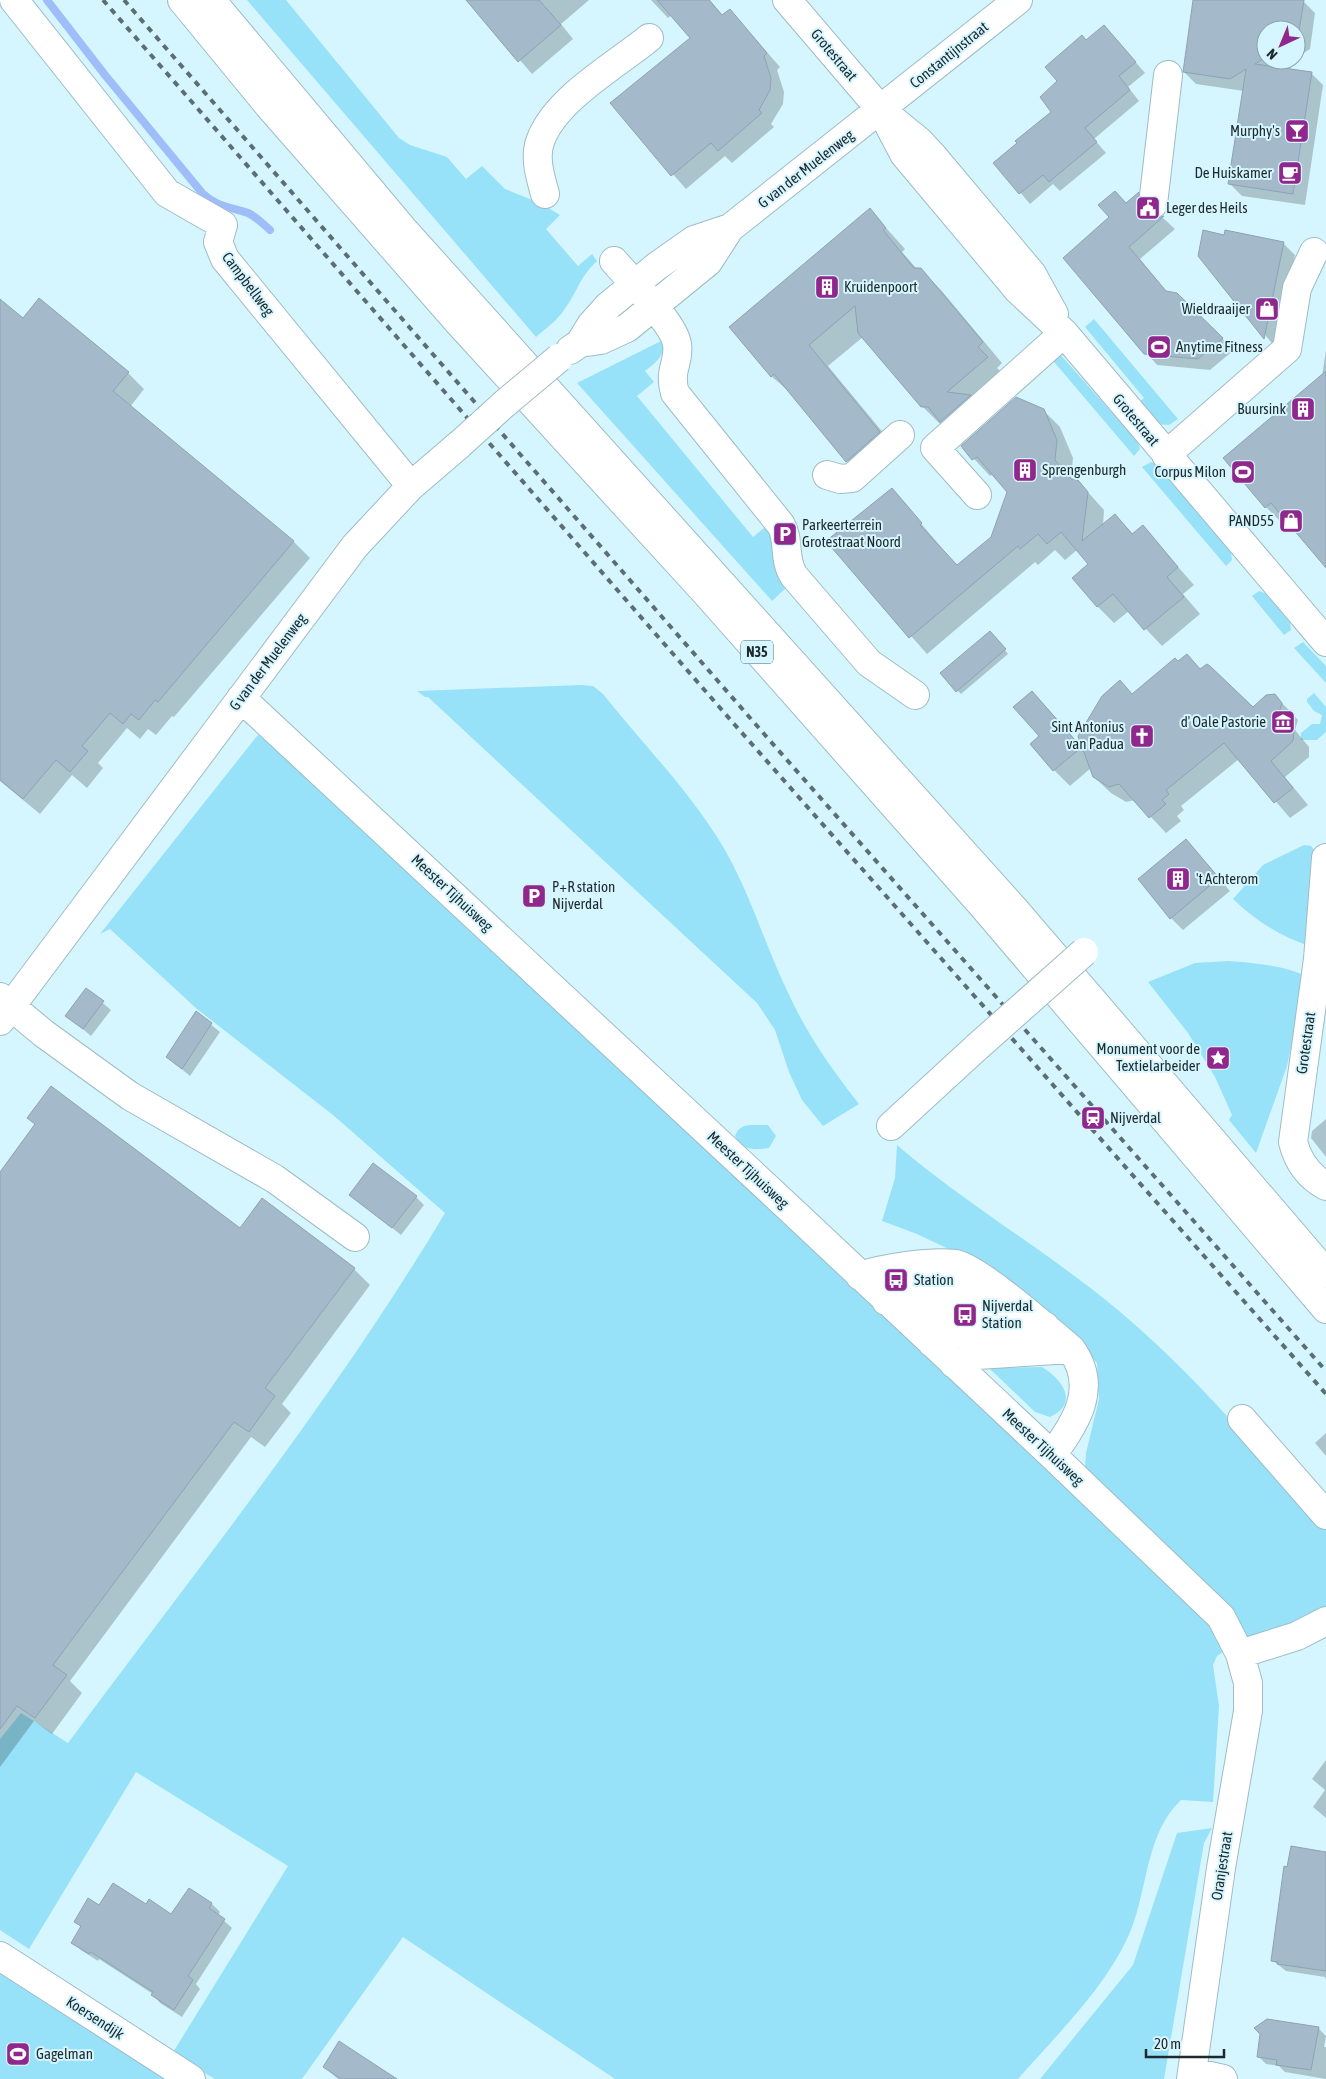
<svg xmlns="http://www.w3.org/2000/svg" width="1326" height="2079" font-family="'Asap Condensed',sans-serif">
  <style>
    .green { fill: #97e2f8 }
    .shadow { fill: #0003 }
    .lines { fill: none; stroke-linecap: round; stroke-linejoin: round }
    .stream { stroke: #9fbef9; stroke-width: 8 }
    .building { fill: #a4bacb; stroke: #8da3b4 }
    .minor-casing { stroke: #9ebcc5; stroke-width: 30 }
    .major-casing { stroke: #9ebcc5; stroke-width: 30 }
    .minor { stroke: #fff; stroke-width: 28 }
    .major { stroke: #fff; stroke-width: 28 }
    .rail { stroke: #5c6e74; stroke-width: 4; stroke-dasharray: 6 6; stroke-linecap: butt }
    .minor-bridge-casing { stroke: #9ebcc5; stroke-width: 30; stroke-linecap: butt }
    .minor-bridge { stroke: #fff; stroke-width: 28 }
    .labels { text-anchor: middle; stroke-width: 4; stroke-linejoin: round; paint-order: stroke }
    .shield { fill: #d6f6ff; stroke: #55666c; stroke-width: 1 }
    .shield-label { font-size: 14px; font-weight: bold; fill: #1e292d }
    .street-label { font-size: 15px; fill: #1e292d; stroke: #d6f6ff }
    .poi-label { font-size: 15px; fill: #1e292d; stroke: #d6f6ff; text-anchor: start }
  </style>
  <rect width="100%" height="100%" fill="#d6f6ff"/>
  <path class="green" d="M247,0H286L399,138L410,145L447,157L466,179L482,166L505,189L542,204L560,215L546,229L578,266L592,254L597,261C579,278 578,291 564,310C557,321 546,328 536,337Z
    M1094,319L1178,419L1169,425L1155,424L1137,404L1144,398L1085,327Z
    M663,340C666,356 656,362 645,371L654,382L637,396L753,537L769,524L788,586L772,601L577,383Z
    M1058,352L1138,442L1140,449L1134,456L1049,356Z
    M1151,462L1157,465L1231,552L1232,560L1226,566L1142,467Z
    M1259,591L1265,593L1290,623L1291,630L1284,635L1252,596Z
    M1303,642L1326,666V683L1294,648Z
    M581,685L593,686L603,694C641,742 686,787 719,840C750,890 765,947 791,999C809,1037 833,1071 859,1104L823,1126L802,1100L789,1072L775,1030L757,1003L428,697H425L417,691Z
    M1314,693L1326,707V732L1317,740H1301V733L1312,724H1320L1322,715L1314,711L1307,702V699Z
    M261,734L274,741L1198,1612L1214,1632L1223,1652L1217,1656L1213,1665L1219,1706L1213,1802L1181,1800C1146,1833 1148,1887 1131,1930C1107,1987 1058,2033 1018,2079H615L403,1937L302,2079H215L172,2054L288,1866L136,1772L29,1949L0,1930V1739L21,1713L68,1743C197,1569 334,1399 445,1213L333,1115L197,1009L110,929L100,934L257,736Z
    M1304,845L1311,846L1316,853L1309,946C1279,936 1255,920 1233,899L1263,865Z
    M1228,961C1254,963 1282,965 1306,976L1287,1066L1256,1153L1229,1120L1232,1115L1215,1077L1188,1033L1148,982L1195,963Z
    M754,1125H768L776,1136L769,1148C755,1150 742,1151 735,1136C739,1126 745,1125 754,1125Z
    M897,1145C967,1205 1047,1251 1118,1310C1195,1375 1260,1452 1326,1528V1610L1304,1621L1250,1638L1243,1634L1095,1481L1085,1467L1086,1453L1099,1399L1097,1363L1074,1338L957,1253L917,1234L882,1221L895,1178Z
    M1042,1367C1062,1379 1080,1403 1050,1417L1035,1412L989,1368Z
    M1212,1828L1204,1843L1164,2079H1040L1133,1965L1177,1833Z
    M0,1971L169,2079H0Z"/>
  <path class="shadow" d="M468,0H589L561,24L573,39L532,74Z
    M651,0H710L723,16L730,10L780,67L777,70L784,92L783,104L771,124L774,127L732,163L725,156L686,189L611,104L692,38L672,15L668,18Z
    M1195,0H1297L1303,1L1315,13L1310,49L1296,58V30H1266V60H1292L1279,68L1311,73L1323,85L1305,205L1242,196L1230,184L1244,91L1196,84L1184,72Z
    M1104,26L1145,73L1128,87L1139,101L1094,139L1106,153L1060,191L1053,184L1030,204L995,163L1053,112L1059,81L1086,41Z
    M1139,193L1150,205V220L1163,218L1175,229L1140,259L1168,293L1177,294L1234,350L1210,370L1157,365L1064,258Z
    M870,210L905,249L902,252L917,269H920L941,290L1002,363L997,368L1008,378L943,427L922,406L863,337L828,366L900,453L867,482L847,461L793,395L771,376Z
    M1226,232L1284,244L1295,255L1276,348L1199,256L1225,236Z
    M0,300L23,319L128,373L144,389L130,407L294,542L310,558L174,717L172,716L156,735L148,729L140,739L127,728L98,763L103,768L87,788L72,775L40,814L0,781Z
    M1326,350V567L1288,521L1283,524L1266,507L1225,458L1322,376Z
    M1043,410L1060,427L1073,458L1071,478L1078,481L1104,510L1103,526L1115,515L1133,534L1143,527L1194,585L1183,594L1200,614L1162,646L1129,611L1114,623L1097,606L1090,565L1077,550L1065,560L1055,550L1038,565L1035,562L927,654L828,542L892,489L957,566L992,537L1008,492L993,474L990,476L962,446Z
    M994,637L1008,654L961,694L942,674Z
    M1178,663L1201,670L1253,709L1275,696L1291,712L1298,720L1295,730L1309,747V757L1285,777L1308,805L1290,818L1239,759L1181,806L1184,810L1177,816L1181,821L1166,833L1135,800L1126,802L1111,793L1094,777L1091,768L1070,786L1054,770L1041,736L1032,692L1083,748L1133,695Z
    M1186,841L1230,891L1183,930L1171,918Z
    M86,989L111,1010L91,1036L66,1015Z
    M197,1013L220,1032L190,1076L167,1057Z
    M1326,1119V1157L1311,1138L1312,1131Z
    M0,1174L240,1230L262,1200L354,1269L370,1285L282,1404L291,1413L265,1447L251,1437L70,1681L82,1693L52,1734L34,1721L0,1767Z
    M351,1195L416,1197L424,1205L401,1235Z
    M1326,1433V1456L1315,1443Z
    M1326,1760V1818L1313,1807L1325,1790L1312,1779Z
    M1326,1853V1980L1325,1977L1286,1971L1272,1960L1288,1868Z
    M190,1890L212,1904L220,1912L218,1915L232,1928L196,1984L200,1989L182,2017L160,2003L153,1994L99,1959L98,1961L81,1950L73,1942L82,1928L75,1921L99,1907L146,1906L171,1915Z
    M1318,2028L1326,2036L1324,2047H1326V2079L1285,2072L1279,2066L1266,2064L1258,2056Z
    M324,2067L395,2079H338Z"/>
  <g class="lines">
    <path class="stream" d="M47,0L105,75L203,194C217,207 231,207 248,213C257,217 263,224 270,230"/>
  </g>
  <path class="building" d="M466,0H539L561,25L518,62Z
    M657,0H709L722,15L730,9L767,53L764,56L771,78L770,90L759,110L762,113L718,151L711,143L671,176L610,103L690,38Z
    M1193,0H1304L1298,37L1296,38V30H1266V57L1255,64L1312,72L1293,194L1228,184L1246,69L1230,79L1183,72Z
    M1104,25L1136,62L1119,76L1130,90L1085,128L1097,142L1049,182L1043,175L1019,194L993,163L1017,143L1015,141L1051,112L1040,97L1057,81L1045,67L1082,35L1086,40Z
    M1115,191L1126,203L1139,192V210L1143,216L1152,220L1164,216L1129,247L1166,291L1177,293L1223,338L1198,359L1144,354L1063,258L1109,217L1098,205Z
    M870,208L886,228L883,230L914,268H921L983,342L978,347L988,357L947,392L971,395L940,422L928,407H921L858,333L855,306L809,345L880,432L846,462L774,374L771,377L729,327Z
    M1203,230L1224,235L1225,230L1284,242L1264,339L1198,256Z
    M39,298L129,372L113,391L294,541L158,702L155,700L139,720L131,714L123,724L110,713L82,746L88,751L70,772L56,760L23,799L0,780V299L23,318Z
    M1326,371V568L1271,503L1265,508L1223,458Z
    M1016,397L1044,409L1057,440L1055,460L1071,479L1078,480L1088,492L1082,541L1115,514L1132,534L1143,525L1178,567L1167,577L1184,597L1144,630L1113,594L1097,607L1072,578L1088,564L1061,532L1047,544L1038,534L1020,549L1018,546L909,638L826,541L892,488L922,523L920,525L957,565L991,537L1007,492L977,457L972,460L961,446Z
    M990,631L1006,649L956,692L940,673Z
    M1187,654L1200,669L1207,664L1210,666L1253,707L1266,695L1275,694L1282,703L1279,713L1294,730L1293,741L1271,761L1293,788L1274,803L1224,743L1166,790L1169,794L1162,800L1166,804L1149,818L1119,784L1109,787L1093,777L1082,747L1053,771L1030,744L1039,736L1013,707L1032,691L1081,747L1078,736L1102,696L1120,680L1132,694L1175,658L1178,661Z
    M1186,839L1219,878L1170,919L1138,879Z
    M86,988L104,1001L83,1029L65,1016Z
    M196,1011L212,1023L182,1069L166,1057Z
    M51,1086L240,1228L262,1198L355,1268L265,1388L275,1396L249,1432L234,1422L53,1665L67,1675L35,1718L17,1706L0,1729V1172L35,1124L27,1118Z
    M373,1163L417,1196L392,1228L349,1195Z
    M1291,1846L1326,1852V1971L1277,1964L1278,1962L1271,1961L1284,1866L1287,1867Z
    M113,1883L146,1904L149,1899L171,1914L189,1888L212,1903L209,1908L225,1919L188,1976L193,1980L174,2010L151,1995L153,1992L91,1952L89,1954L71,1943L81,1926L74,1922L88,1898L99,1905Z
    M1267,2019L1319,2027L1311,2070L1276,2065L1277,2060L1257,2057L1260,2034L1254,2028Z
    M339,2041L397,2079H341L323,2067Z"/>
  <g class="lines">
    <defs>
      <path id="minor" d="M14,0L167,193L223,225L218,242L225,259L411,486
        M787,0L881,110L919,141L932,155L1032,274L1054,314
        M881,110L904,154L1018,290L1064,333L1326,642
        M545,194C541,179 535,161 539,145C551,101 615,66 649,38
        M1153,204L1168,75
        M614,261C629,279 674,323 677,344C680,363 668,369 675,393L781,525C790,541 783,560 794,576L869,663L915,695
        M580,343L601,340L627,328L708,262L730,228L1018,0
        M570,350L580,343L591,325L608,306L657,266L694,240L730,228
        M1166,455L1287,349L1297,288L1314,252
        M827,475L840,479L852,478L900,435
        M977,495L935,448L1064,333
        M241,698L789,1208L1052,1455L1221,1617L1240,1654L1248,1683V1711L1221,1868L1191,2079
        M1326,858L1318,959L1293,1142C1298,1162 1308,1176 1326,1186
        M0,997L43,1033L130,1096L275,1179L355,1237
        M0,1021L355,546L411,486L460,444
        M891,1126L977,1047
        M860,1276C884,1268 930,1261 955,1264C976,1266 1052,1333 1071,1349C1099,1387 1076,1423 1052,1455
        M886,1301L904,1292L989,1283
        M909,1321L929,1312L1021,1308
        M932,1343L951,1333L1045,1326
        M954,1364L977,1355L1071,1349
        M1242,1419L1326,1515
        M1240,1654L1297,1636L1326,1621
        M0,1956L191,2079
        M1192,2072L1223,2079"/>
      <path id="major" d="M182,0L269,106L459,323L705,592L982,905L1326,1309
        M211,0L403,229L1016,911L1326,1273"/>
    </defs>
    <use href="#minor" class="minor-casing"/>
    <use href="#major" class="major-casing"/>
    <use href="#minor" class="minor"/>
    <use href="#major" class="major"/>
    <path class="rail" d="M103,0L735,725L1326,1394
      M124,0L765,735L1326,1371"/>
    <defs>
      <path id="minor-bridge" d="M460,444L503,405L559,358
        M977,1047L1084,952"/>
    </defs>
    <use href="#minor-bridge" class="minor-bridge-casing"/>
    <use href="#minor-bridge" class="minor-bridge"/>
  </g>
  <defs>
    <symbol id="bar-square" viewBox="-11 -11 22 22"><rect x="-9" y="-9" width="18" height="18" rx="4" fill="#8f278c" stroke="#d6f6ff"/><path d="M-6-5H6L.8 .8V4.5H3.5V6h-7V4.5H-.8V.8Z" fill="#fff"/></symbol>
    <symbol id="cafe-square" viewBox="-11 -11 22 22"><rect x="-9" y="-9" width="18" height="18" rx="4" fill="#8f278c" stroke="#d6f6ff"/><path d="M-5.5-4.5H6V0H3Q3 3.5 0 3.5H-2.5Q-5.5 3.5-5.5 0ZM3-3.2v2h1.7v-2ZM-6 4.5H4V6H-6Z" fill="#fff"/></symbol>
    <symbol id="civic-square" viewBox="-11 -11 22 22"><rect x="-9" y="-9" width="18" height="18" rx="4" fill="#8f278c" stroke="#d6f6ff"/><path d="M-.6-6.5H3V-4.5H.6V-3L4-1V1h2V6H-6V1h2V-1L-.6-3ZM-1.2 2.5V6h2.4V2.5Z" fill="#fff"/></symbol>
    <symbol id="building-square" viewBox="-11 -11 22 22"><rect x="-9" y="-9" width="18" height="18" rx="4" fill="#8f278c" stroke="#d6f6ff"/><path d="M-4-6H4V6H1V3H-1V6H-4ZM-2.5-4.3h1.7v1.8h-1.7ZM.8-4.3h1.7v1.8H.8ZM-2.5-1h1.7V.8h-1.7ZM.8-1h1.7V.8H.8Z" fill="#fff"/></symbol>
    <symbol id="shop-square" viewBox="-11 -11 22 22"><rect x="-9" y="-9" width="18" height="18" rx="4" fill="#8f278c" stroke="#d6f6ff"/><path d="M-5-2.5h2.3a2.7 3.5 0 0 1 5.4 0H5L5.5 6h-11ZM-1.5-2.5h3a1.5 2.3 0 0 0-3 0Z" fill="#fff"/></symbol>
    <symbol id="stadium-square" viewBox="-11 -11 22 22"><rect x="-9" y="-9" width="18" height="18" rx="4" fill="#8f278c" stroke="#d6f6ff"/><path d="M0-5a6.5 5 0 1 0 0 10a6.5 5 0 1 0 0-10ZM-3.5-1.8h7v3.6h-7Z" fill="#fff"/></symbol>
    <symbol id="parking-square" viewBox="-11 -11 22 22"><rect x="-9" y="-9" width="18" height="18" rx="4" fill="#8f278c" stroke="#d6f6ff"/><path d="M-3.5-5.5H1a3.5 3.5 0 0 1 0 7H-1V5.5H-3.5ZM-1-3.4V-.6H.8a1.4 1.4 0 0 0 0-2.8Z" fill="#fff"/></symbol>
    <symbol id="museum-square" viewBox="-11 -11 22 22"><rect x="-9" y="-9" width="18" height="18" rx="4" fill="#8f278c" stroke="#d6f6ff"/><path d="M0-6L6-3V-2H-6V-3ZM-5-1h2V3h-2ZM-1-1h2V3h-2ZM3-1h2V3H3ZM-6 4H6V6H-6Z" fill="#fff"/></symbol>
    <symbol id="church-square" viewBox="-11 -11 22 22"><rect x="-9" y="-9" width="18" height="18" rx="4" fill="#8f278c" stroke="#d6f6ff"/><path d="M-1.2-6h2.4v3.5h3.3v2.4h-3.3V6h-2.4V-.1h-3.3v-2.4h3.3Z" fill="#fff"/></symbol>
    <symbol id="sight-square" viewBox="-11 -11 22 22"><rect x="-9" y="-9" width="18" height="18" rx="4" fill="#8f278c" stroke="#d6f6ff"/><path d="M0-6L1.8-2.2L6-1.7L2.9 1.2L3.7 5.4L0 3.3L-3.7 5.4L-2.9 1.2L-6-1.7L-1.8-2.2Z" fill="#fff"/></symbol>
    <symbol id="station-square" viewBox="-11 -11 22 22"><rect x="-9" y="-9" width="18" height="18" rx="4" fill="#8f278c" stroke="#d6f6ff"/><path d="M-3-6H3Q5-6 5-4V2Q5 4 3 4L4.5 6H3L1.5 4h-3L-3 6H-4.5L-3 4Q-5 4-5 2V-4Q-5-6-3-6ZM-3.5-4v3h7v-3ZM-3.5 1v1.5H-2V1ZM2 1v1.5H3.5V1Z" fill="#fff"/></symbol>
    <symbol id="bus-square" viewBox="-11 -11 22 22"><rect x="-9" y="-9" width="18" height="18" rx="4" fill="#8f278c" stroke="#d6f6ff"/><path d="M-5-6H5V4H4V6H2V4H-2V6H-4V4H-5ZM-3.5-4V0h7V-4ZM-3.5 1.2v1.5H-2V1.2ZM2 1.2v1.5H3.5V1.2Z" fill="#fff"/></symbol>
  </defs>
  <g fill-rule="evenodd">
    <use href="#bar-square" x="1283" y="117" width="28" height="28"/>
    <use href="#cafe-square" x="1276" y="159" width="28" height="28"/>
    <use href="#civic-square" x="1134" y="194" width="28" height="28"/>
    <use href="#building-square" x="813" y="273" width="28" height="28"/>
    <use href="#shop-square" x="1253" y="295" width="28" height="28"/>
    <use href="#stadium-square" x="1145" y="333" width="28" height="28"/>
    <use href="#building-square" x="1289" y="395" width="28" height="28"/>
    <use href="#building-square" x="1011" y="456" width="28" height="28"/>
    <use href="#stadium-square" x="1229" y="458" width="28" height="28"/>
    <use href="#shop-square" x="1277" y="507" width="28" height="28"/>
    <use href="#parking-square" x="771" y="520" width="28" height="28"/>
    <use href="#museum-square" x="1269" y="708" width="28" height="28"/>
    <use href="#church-square" x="1128" y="722" width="28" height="28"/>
    <use href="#building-square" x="1164" y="865" width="28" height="28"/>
    <use href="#parking-square" x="520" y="882" width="28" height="28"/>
    <use href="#sight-square" x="1204" y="1044" width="28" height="28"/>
    <use href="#station-square" x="1079" y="1104" width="28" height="28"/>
    <use href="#bus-square" x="882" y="1266" width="28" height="28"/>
    <use href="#bus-square" x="951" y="1301" width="28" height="28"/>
    <use href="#stadium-square" x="4" y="2040" width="28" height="28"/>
  </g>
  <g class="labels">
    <rect class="shield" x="741" y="640.5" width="32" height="23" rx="4"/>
    <g class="shield-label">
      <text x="757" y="657">N35</text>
    </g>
    <g class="street-label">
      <text transform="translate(834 55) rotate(50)" y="5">Grotestraat</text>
      <text transform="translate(949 55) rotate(-39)" y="5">Constantijnstraat</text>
      <text transform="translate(806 169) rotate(-38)" y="5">G van der Muelenweg</text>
      <text transform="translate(248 284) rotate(53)" y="5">Campbellweg</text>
      <text transform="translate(1136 420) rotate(50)" y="5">Grotestraat</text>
      <text transform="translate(268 662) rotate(-53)" y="5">G van der Muelenweg</text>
      <text transform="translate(452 893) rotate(43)" y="5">Meester Tijhuisweg</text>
      <text transform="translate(1306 1043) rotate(-82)" y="5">Grotestraat</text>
      <text transform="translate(748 1170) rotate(43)" y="5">Meester Tijhuisweg</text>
      <text transform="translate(1043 1447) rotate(43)" y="5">Meester Tijhuisweg</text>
      <text transform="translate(1222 1866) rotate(-81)" y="5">Oranjestraat</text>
      <text transform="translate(95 2018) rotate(33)" y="5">Koersendijk</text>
    </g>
    <g class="poi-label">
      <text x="1280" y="136" text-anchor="end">Murphy's</text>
      <text x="1272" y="178" text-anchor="end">De Huiskamer</text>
      <text x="1166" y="213">Leger des Heils</text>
      <text x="844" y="292">Kruidenpoort</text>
      <text x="1250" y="314" text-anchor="end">Wieldraaijer</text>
      <text x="1176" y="352">Anytime Fitness</text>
      <text x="1286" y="414" text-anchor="end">Buursink</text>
      <text x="1042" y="475">Sprengenburgh</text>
      <text x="1226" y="477" text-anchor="end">Corpus Milon</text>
      <text x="1274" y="526" text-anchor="end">PAND55</text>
      <text x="802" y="530">Parkeerterrein<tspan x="802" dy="17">Grotestraat Noord</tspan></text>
      <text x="1266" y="727" text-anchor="end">d' Oale Pastorie</text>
      <text x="1124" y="732" text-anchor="end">Sint Antonius<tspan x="1124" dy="17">van Padua</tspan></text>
      <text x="1196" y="884">'t Achterom</text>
      <text x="552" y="892">P+R station<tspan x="552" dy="17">Nijverdal</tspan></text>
      <text x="1200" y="1054" text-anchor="end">Monument voor de<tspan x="1200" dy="17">Textielarbeider</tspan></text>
      <text x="1110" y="1123">Nijverdal</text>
      <text x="914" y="1285">Station</text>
      <text x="982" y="1311">Nijverdal<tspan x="982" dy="17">Station</tspan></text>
      <text x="36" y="2059">Gagelman</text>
    </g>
  </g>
  <g transform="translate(1281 45) rotate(224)"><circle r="24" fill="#d6f6ff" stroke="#8ca4ab"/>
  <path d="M0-4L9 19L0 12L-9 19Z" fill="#8f278c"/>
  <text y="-8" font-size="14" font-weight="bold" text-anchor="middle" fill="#1e292d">N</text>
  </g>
  <path d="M1146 2049v8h78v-8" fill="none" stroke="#1e292d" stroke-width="2.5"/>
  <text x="1154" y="2049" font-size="15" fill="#1e292d" stroke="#d6f6ff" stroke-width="4" paint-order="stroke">20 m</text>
</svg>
